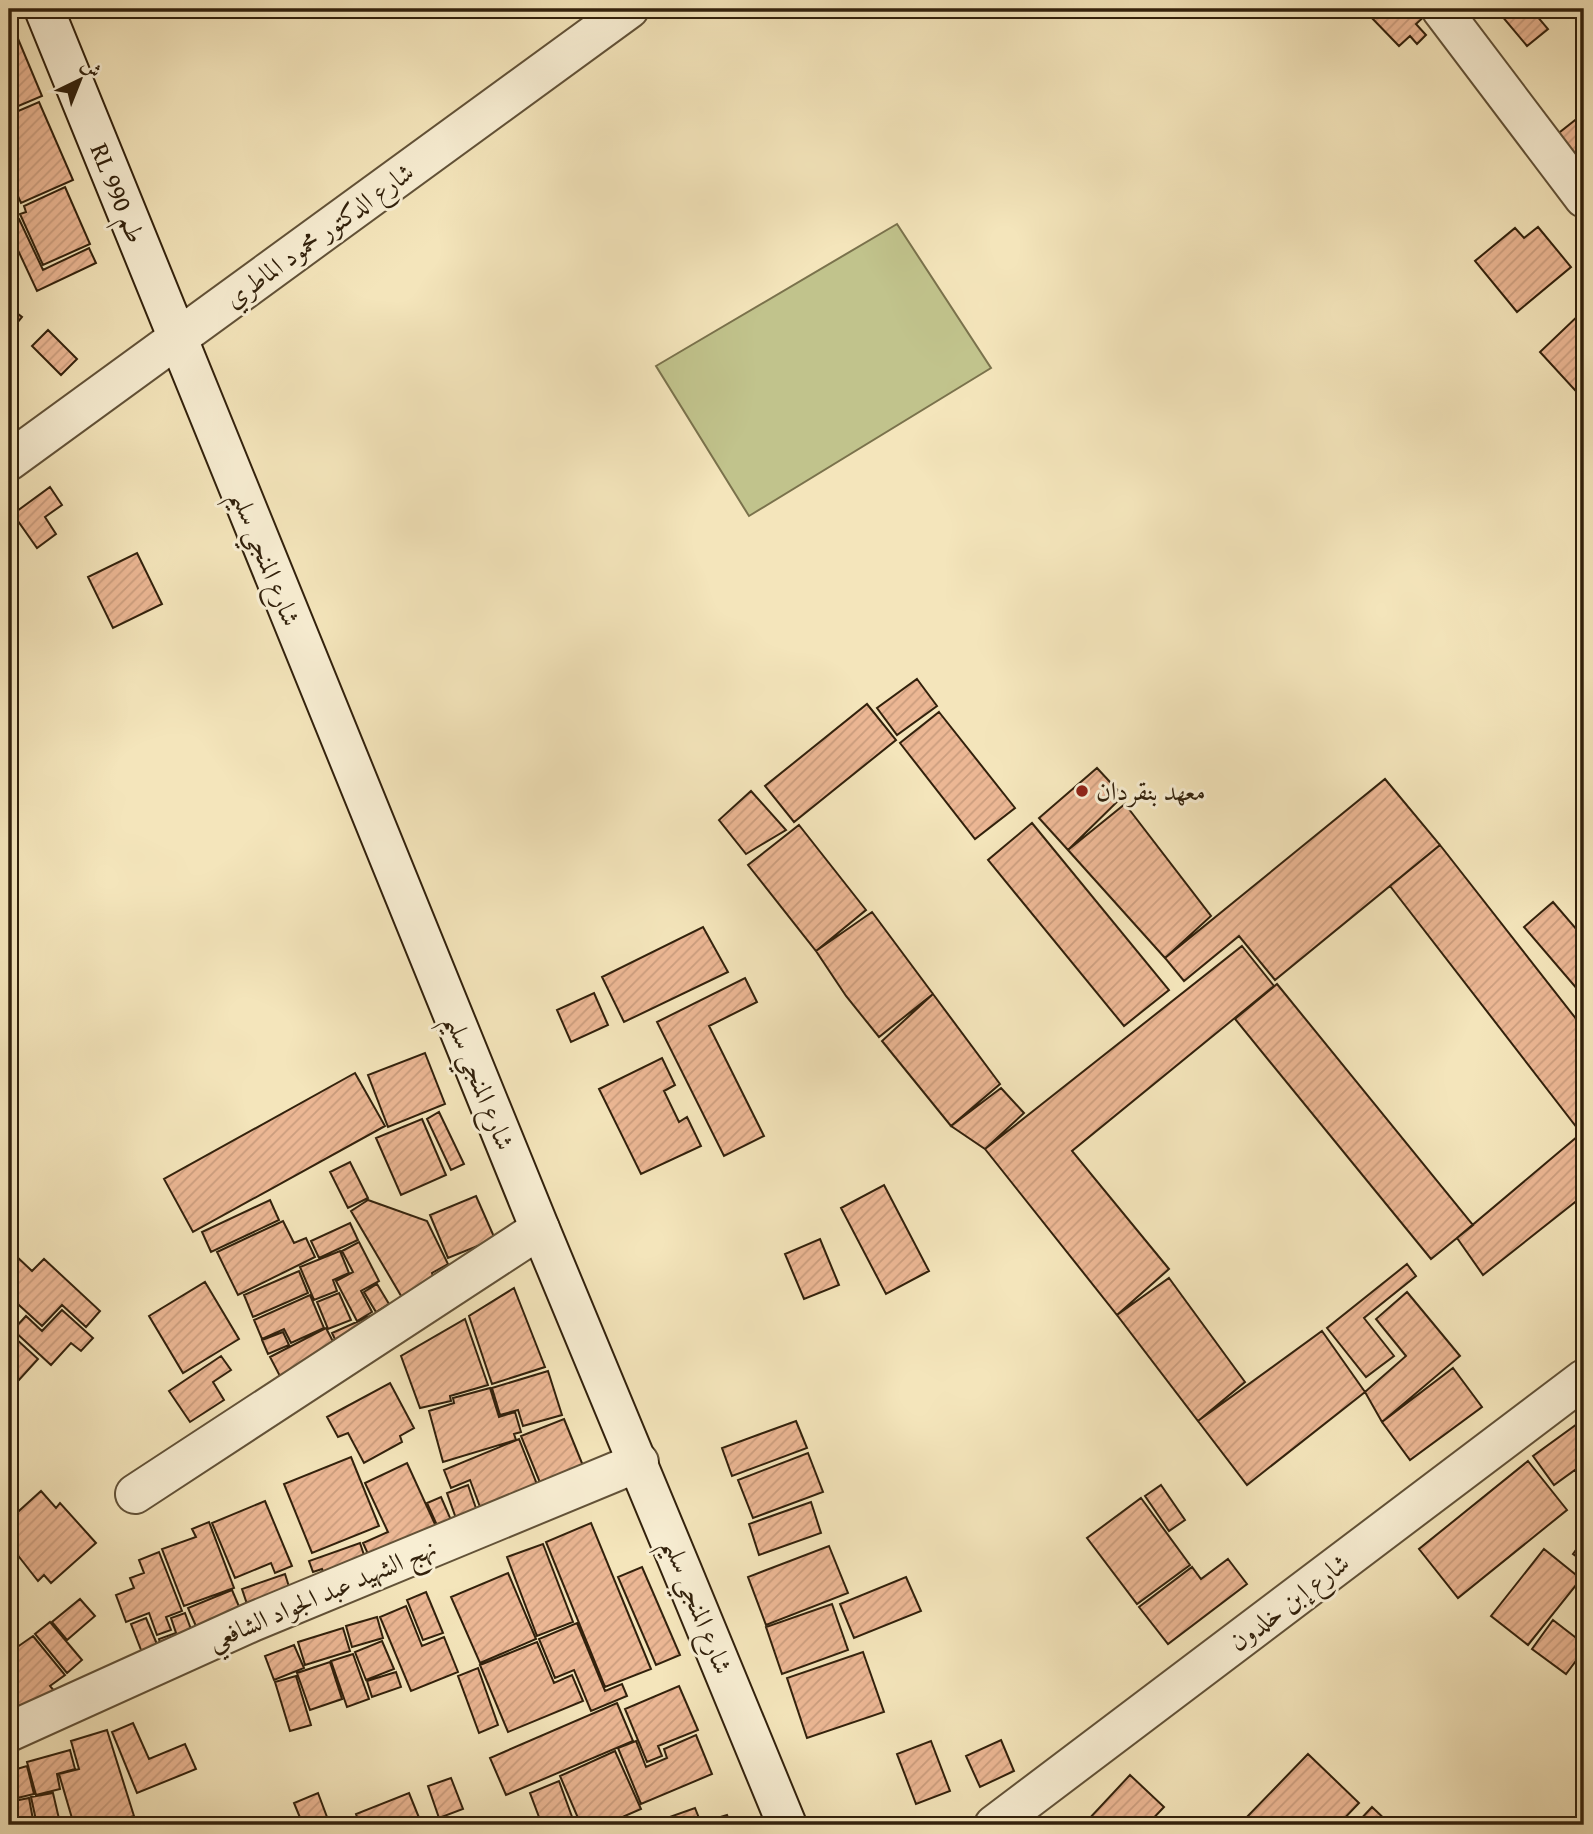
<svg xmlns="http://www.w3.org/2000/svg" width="1593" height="1834" font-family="'Gentium Book Plus',Amiri,serif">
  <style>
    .garden { fill: #c1c38c; stroke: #7a724c; stroke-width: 2 }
    .building { fill: url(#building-hatch); stroke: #32210c; stroke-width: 2 }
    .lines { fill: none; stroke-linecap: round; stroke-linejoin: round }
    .street-casing { stroke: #625238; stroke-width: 42 }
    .secondary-casing { stroke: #32210c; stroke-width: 42 }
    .street { stroke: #f8eed3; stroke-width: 38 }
    .secondary { stroke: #f8eed3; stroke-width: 38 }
    .poi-dot { fill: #8f2418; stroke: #f8eed3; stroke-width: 2.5 }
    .labels { text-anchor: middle; stroke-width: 6; stroke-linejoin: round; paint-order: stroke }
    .street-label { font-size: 26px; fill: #32210c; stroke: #f8eed3 }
    .poi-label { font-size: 26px; fill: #32210c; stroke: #f8eed3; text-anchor: start }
  </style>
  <defs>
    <pattern id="building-hatch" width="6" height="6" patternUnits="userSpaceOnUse" patternTransform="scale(1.75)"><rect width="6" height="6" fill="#ecb794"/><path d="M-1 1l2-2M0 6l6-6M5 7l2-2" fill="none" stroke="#cb9d7e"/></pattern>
  </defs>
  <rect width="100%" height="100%" fill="#f4e5bb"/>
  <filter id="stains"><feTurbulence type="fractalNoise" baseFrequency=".00286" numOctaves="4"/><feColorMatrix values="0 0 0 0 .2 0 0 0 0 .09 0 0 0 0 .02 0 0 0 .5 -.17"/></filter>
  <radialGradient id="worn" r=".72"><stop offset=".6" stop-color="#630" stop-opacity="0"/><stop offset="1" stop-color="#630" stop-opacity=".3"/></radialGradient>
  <path class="garden" d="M897,224L991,368L749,516L656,366Z"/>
  <path class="building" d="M1376,9H1424L1428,13L1416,24L1426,35L1417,44L1410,36L1399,46L1369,15Z
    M1496,9H1531L1548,29L1527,46Z
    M16,34L42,96L9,110V37Z
    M39,102L73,180L21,203L9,176V115Z
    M1584,113V172L1555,136Z
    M65,187L90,244L43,265L20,214L26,212L24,206Z
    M19,219L43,270L89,248L96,263L37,291L9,231V224Z
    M1538,227L1571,267L1517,312L1475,261L1515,228L1524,238Z
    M9,307L22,317L9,333Z
    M1584,310V400L1540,352Z
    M48,330L77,359L61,375L32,346Z
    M50,487L62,505L45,517L56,534L37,548L13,514Z
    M137,553L162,604L113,628L88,577Z
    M917,679L937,706L897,735L877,708Z
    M867,704L896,740L794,822L765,786Z
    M939,712L1015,808L975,839L900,743Z
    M1097,768L1123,796L1068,850L1039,818Z
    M1385,779L1440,845L1275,980L1239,936L1184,981L1165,958Z
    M751,791L786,830L746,854L719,820Z
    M1125,804L1211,916L1165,958L1068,850Z
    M1032,823L1169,990L1124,1026L988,860Z
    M799,825L866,910L816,951L748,865Z
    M1440,845L1584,1029V1130L1581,1133L1390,886Z
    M1553,902L1584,938V997L1524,927Z
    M872,912L933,994L879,1037L846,996L816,951Z
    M703,927L728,972L624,1022L602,977Z
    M1242,946L1274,986L1072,1151L1169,1269L1117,1315L985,1149Z
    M745,978L757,1002L709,1026L764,1136L724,1156L657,1022Z
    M1277,984L1473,1225L1431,1259L1235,1019Z
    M594,993L608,1025L571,1042L557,1010Z
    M933,994L1000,1084L951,1126L882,1041Z
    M425,1053L445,1104L388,1127L368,1075Z
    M662,1058L675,1085L664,1091L679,1122L687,1117L701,1146L641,1174L599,1089Z
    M355,1073L385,1126L193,1232L164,1179Z
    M1001,1088L1024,1113L985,1149L951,1126Z
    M439,1112L464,1164L451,1170L427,1119Z
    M422,1119L446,1175L401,1195L376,1138Z
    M1584,1131V1195L1483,1275L1457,1238Z
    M350,1162L368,1198L348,1208L330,1172Z
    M884,1185L929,1271L886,1294L841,1208Z
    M476,1196L495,1239L448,1258L430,1215Z
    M270,1200L279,1220L211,1252L202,1232Z
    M368,1200L427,1221L448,1264L432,1273L438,1293L410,1311L351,1211Z
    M283,1221L294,1243L306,1238L315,1257L238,1295L217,1252Z
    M350,1223L358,1240L319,1258L311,1241Z
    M820,1239L839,1285L804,1299L785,1254Z
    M359,1242L379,1281L361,1291L372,1312L357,1321L336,1281L353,1272L342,1251Z
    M340,1251L349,1273L333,1280L337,1291L314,1300L300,1267Z
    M15,1255L32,1271L44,1259L100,1311L86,1327L62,1305L42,1326L9,1296V1262Z
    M1407,1264L1416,1276L1364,1318L1394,1356L1366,1377L1327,1328Z
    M299,1271L308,1293L253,1317L244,1295Z
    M1169,1278L1245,1382L1198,1421L1117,1315Z
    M205,1282L239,1339L183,1373L149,1316Z
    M377,1284L389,1304L376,1312L364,1292Z
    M514,1288L545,1367L492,1384L469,1316Z
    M1407,1292L1460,1356L1382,1422L1365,1392L1406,1356L1376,1319Z
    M339,1293L351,1320L328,1329L317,1302Z
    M310,1295L324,1328L291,1343L284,1329L262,1339L254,1320Z
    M388,1308L341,1352L332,1333Z
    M62,1310L93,1338L81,1351L71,1343L51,1365L13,1330L26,1316L42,1331Z
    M465,1319L488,1385L450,1396L451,1401L420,1408L401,1356Z
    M326,1328L339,1353L283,1382L270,1357Z
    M1322,1331L1365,1392L1247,1485L1198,1421Z
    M283,1332L289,1345L268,1354L262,1340Z
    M15,1338L38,1359L9,1391V1344Z
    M221,1356L231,1370L213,1382L224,1400L190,1422L169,1391Z
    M1453,1368L1482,1407L1410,1460L1382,1422Z
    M548,1371L562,1415L523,1426L518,1410L500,1415L492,1388Z
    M390,1383L414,1428L400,1436L402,1442L364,1463L348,1433L338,1437L327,1417Z
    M490,1388L499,1417L515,1412L521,1432L514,1434L516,1440L443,1462L429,1411L454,1403L453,1398Z
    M564,1419L586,1473L543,1490L521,1436Z
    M1584,1419V1482L1575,1470L1554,1485L1533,1456Z
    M796,1421L807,1448L732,1476L722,1448Z
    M519,1439L540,1492L483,1515L470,1480L451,1488L444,1470Z
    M808,1453L823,1492L753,1518L738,1480Z
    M351,1457L379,1526L312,1553L284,1484Z
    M1528,1461L1567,1510L1458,1598L1419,1549Z
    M407,1463L439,1533L373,1565L363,1543L388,1532L365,1483Z
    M468,1485L479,1517L458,1524L447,1493Z
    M1161,1485L1185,1520L1169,1531L1145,1496Z
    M41,1491L56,1508L60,1503L96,1543L51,1583L44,1575L38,1581L9,1544V1520Z
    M441,1497L454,1527L440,1532L427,1503Z
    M1141,1498L1190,1565L1137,1604L1087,1538Z
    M265,1501L292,1566L275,1573L271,1563L235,1578L212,1523Z
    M811,1502L821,1533L759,1555L749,1524Z
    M209,1522L234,1588L184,1606L162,1549L196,1537L192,1529Z
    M591,1523L651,1669L605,1687L546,1542Z
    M1584,1539V1562L1573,1554Z
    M360,1543L368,1567L327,1581L322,1569L313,1572L309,1561Z
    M543,1544L573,1622L537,1636L507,1557Z
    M829,1546L848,1593L766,1625L748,1577Z
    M1544,1549L1581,1579L1528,1645L1491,1616Z
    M159,1552L182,1611L166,1617L171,1630L157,1635L149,1613L126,1622L116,1595L134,1588L130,1578L144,1573L139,1560Z
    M1228,1559L1247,1584L1168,1644L1139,1607L1192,1567L1201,1579Z
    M642,1567L680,1655L656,1665L618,1577Z
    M508,1573L536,1639L480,1663L451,1597Z
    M285,1574L292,1596L249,1610L242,1589Z
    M906,1577L921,1611L854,1638L840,1604Z
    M232,1590L246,1623L199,1633L188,1608Z
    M426,1592L443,1633L423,1640L407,1600Z
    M80,1599L95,1616L67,1640L52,1622Z
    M832,1604L848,1650L782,1674L766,1627Z
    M406,1606L422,1646L444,1637L458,1672L411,1691L380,1617Z
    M185,1613L195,1640L163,1652L159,1639L176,1633L171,1618Z
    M377,1617L383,1638L352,1647L346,1626Z
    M146,1618L159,1649L143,1655L131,1624Z
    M1553,1620L1584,1644V1650L1566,1674L1532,1649Z
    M50,1622L82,1660L67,1673L35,1634Z
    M577,1623L605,1691L622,1684L627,1696L591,1711L574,1670L555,1678L539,1639Z
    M343,1628L350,1651L305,1665L298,1642Z
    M33,1636L65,1675L50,1686L55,1692L12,1716L9,1703V1662L17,1659L13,1650Z
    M382,1641L394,1669L366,1680L355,1652Z
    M537,1642L554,1683L572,1675L583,1701L508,1732L480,1665Z
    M294,1645L304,1668L274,1680L265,1656Z
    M863,1652L884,1712L807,1738L787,1678Z
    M353,1654L369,1699L347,1707L331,1661Z
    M330,1662L342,1699L310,1710L297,1673Z
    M478,1668L498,1725L479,1733L458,1676Z
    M396,1672L401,1687L372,1697L367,1681Z
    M296,1676L311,1725L290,1731L275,1682Z
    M679,1686L698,1730L658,1746L662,1756L647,1762L625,1709Z
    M617,1703L633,1741L506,1795L490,1758Z
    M133,1723L149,1759L185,1744L196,1769L137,1793L112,1732Z
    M107,1730L134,1816L104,1825H74L59,1774L79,1769L71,1741Z
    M696,1735L712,1774L641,1804L618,1748L636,1741L646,1767L667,1758L664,1749Z
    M1001,1740L1014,1771L980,1787L966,1756Z
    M931,1741L950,1791L916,1804L897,1754Z
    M70,1750L75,1769L57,1774L60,1789L36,1795L27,1762Z
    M615,1751L641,1809L604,1825H581L560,1776Z
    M1308,1754L1359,1803L1338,1825H1291L1283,1818L1276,1825H1252L1245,1819Z
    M27,1766L34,1794L9,1800V1778H11L10,1771Z
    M1130,1775L1164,1807L1147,1825H1091L1087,1821Z
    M451,1778L463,1809L439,1818L428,1786Z
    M559,1781L575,1825H542L530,1793Z
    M53,1793L60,1823L37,1825L31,1797Z
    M318,1793L330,1825H303L294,1803Z
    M409,1793L422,1825H360L356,1814Z
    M29,1798L34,1825H9V1802Z
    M1372,1807L1391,1825H1364L1359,1821Z
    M695,1808L701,1823L727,1815L731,1825H663L661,1820Z"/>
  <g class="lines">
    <defs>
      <path id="street" d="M1441,9L1584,198
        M9,461L629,9
        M135,1494L540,1229
        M9,1732L252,1622L639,1462
        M994,1825L1584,1379"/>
      <path id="secondary" d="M44,9C207,415 372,820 538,1224C621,1425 705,1624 787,1825"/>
    </defs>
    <use href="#street" class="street-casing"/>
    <use href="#secondary" class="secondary-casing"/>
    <use href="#street" class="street"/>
    <use href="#secondary" class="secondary"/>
  </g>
  <circle class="poi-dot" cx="1082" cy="791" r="7"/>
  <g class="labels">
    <g class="street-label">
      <text transform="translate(118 193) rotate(68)" y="9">RL طم 990</text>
      <text transform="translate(319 235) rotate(-36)" y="9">شارع الدكتور محمود الماطري</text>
      <text transform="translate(266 558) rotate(68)" y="9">شارع المنجي سليم</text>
      <text transform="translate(480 1082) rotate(68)" y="9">شارع المنجي سليم</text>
      <text transform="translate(322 1594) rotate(-23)" y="9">نهج الشهيد عبد الجواد الشافعي</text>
      <text transform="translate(1289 1602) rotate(-37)" y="9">شارع إبن خلدون</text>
      <text transform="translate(698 1606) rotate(68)" y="9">شارع المنجي سليم</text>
    </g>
    <g class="poi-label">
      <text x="1096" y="800">معهد بنقردان</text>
    </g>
  </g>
  <rect width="1593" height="1834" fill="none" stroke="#f4e5bb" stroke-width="35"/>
  <rect x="10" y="10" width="1572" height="1813" fill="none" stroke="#32210c" stroke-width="3.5"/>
  <rect x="18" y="18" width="1558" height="1799" fill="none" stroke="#32210c" stroke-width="2"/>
  <g transform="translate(80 80) rotate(43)" stroke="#f8eed3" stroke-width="5" paint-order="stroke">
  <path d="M0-5L12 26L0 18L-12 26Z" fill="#32210c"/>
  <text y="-10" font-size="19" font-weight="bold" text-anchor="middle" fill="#32210c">ش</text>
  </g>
  <rect width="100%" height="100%" filter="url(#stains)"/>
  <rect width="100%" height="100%" fill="url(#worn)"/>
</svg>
